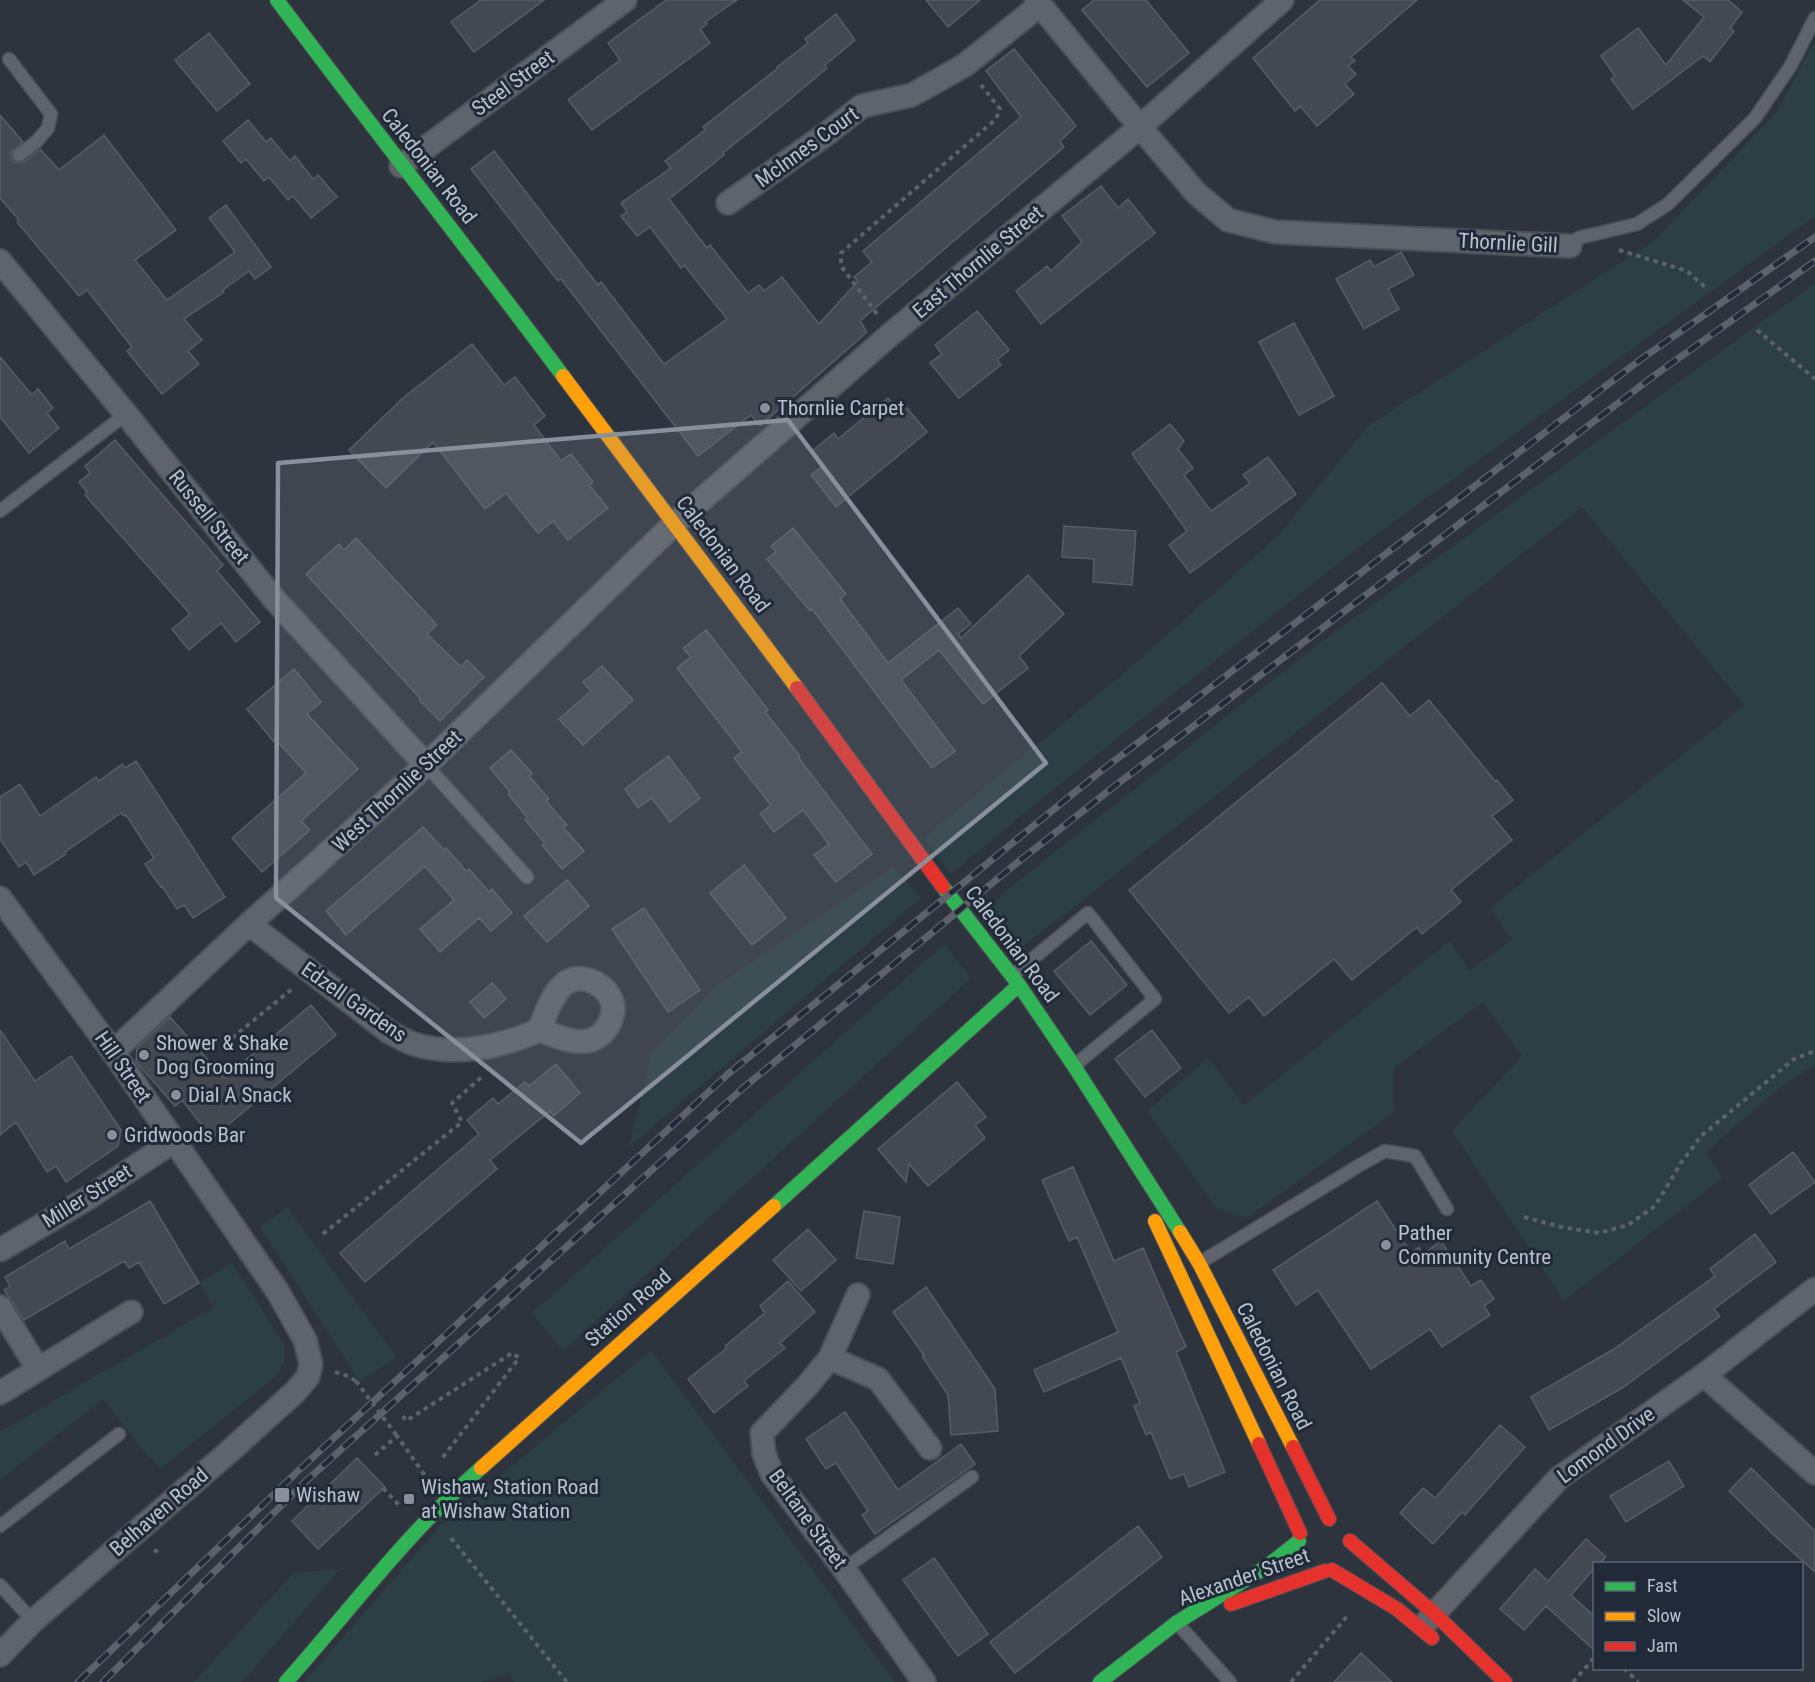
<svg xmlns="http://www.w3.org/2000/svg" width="1815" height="1682" font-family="'Roboto Condensed',sans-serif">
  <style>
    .green { fill: #2b3f44 }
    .building { fill: #444951; stroke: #575c65; stroke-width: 1.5 }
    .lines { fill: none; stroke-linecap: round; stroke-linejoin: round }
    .lane-casing { stroke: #4b4f56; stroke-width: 15 }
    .street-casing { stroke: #4b4f56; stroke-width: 26 }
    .fast-casing { stroke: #4b4f56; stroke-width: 16 }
    .slow-casing { stroke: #4b4f56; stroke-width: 16 }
    .jam-casing { stroke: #4b4f56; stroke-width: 16 }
    .path { stroke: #5c6267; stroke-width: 4; stroke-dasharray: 4.5 4.5; stroke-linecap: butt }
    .lane { stroke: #5f636b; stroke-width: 12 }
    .street { stroke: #5f636b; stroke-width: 22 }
    .fast { stroke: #30b455; stroke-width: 14 }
    .slow { stroke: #ff9f0a; stroke-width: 14 }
    .jam { stroke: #e5322d; stroke-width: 14 }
    .rail-casing { stroke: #5d626a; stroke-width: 7 }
    .rail { stroke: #212a39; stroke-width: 4.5; stroke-dasharray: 14; stroke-linecap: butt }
    .path-bridge { stroke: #5c6267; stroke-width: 4; stroke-dasharray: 4.5 4.5; stroke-linecap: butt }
    .marked { fill: #89909b; fill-opacity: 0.2; stroke: #89909b; stroke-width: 4.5; stroke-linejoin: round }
    .poi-dot { fill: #89909b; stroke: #212a39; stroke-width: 2 }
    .labels { text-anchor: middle; stroke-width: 6; stroke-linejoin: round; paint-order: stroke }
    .street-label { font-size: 21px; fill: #bac1cd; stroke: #212a39 }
    .poi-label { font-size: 21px; fill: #bac1cd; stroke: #212a39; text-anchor: start }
  </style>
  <rect width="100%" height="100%" fill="#2e343e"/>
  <path class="green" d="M1815,40V216L1351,553L1046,795L951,874L924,838L1124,673L1278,536L1368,426L1655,240L1777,112Z
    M1815,283V1065L1783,1085L1706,1152L1722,1178L1564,1301L1452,1131L1522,1056L1483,1002L1393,1069L1394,1112L1247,1218L1217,1209L1147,1111L1208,1058L1244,1105L1449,941L1470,970L1512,940L1490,908L1744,705L1582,507L1088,896L1016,951L985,910L1017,882L1317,645Z
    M893,867L921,898L629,1147L652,1052L718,985Z
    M944,944L971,978L563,1351L532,1313Z
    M287,1207L396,1357L360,1382L260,1227Z
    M232,1263L285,1346L284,1364L276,1376L161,1468L147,1455L103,1399L0,1480V1432L213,1308L199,1283Z
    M651,1350L895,1682H514L510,1673L482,1682H304L441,1525Z
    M340,1569L242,1682H194L293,1573Z"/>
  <path class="building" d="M481,0H544L474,52L451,22Z
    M666,0H737L705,22L707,24L700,29L710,43L592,130L568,100L620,60L608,43Z
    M926,0H980L948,27Z
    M1094,0H1146L1189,53L1147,87L1082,10Z
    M1320,0H1417L1351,57L1355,61L1348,66L1356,74L1345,84L1354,94L1317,126L1300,106L1295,111L1253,58Z
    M1683,0H1728L1742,12L1730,28L1734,31L1710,62L1703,56L1633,109L1611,79L1615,76L1601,56L1638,28L1666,65L1704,17Z
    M836,14L855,40L825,65L827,68L783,105L723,153L724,155L669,199L707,248L710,245L748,293L759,285L764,291L782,277L819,324L858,281L854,277L872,262L863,251L1021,117L986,71L1014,49L1076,126L1060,141L1064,147L860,321L867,332L760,426L751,415L698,456L561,279L558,281L471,169L494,151L598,285L601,282L664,364L727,319L684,265L681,268L650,227L637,236L621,216L627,212L621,203L671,168L665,161L705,130L703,127L778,68L777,67L808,43L805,39Z
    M209,33L250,84L217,111L175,60Z
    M0,115L23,142L11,152L12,160L16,163L24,162L40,149L59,170L104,135L176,230L135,260L167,300L235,252L209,218L226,205L271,267L255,279L249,271L223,290L224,292L184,319L202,340L188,351L199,364L162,394L127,351L132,347L87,290L79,296L17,222L19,220L0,198Z
    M248,120L266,142L271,138L290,161L295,156L313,179L318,175L337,197L311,218L293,196L288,200L269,177L264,181L246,159L241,163L223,141Z
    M1101,186L1118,208L1128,199L1155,233L1041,324L1016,291L1047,266L1051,271L1082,242L1062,216Z
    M1401,252L1414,275L1388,289L1399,309L1364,329L1336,279L1370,260L1374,267Z
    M977,311L1009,350L997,360L1001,365L959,398L930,363L942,354L935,345Z
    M1294,323L1334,396L1299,415L1259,342Z
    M472,344L504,385L515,377L545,416L534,425L561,461L571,454L593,482L589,485L608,508L568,540L553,521L538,533L506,493L485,509L433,442L386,488L349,450L404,397Z
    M0,357L32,395L38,389L53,408L47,413L59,428L29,453L0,417Z
    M888,398L896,407L902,402L927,432L836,507L811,475L824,465L812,451L834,433L838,439Z
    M1170,424L1184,441L1178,449L1193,468L1184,475L1211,511L1250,483L1243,475L1268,457L1296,494L1190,573L1169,545L1187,531L1132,454Z
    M115,440L223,565L217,571L260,622L236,642L221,623L189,650L172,629L190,614L85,495L87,492L79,482L90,473L85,466Z
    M1064,526L1136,531L1132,585L1093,582L1094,559L1062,557Z
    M793,528L846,594L840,599L888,663L958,608L971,624L958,634L961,638L1028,575L1064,614L1019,656L1028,668L983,704L939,650L901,680L955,751L932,768L812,609L810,611L767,559L776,552L771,546Z
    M356,538L437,625L427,634L461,667L467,660L484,677L440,721L419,700L420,698L306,574L339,544L344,550Z
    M706,630L768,710L765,712L800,756L798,757L872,854L836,882L814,855L829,844L803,810L774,832L760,814L771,805L734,758L742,752L677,668L691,657L683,648Z
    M602,666L633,700L583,745L559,719L591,691L583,682Z
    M294,669L321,702L307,714L358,769L301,821L310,830L262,872L232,838L306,773L276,740L274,742L247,709Z
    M1382,683L1410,716L1429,700L1495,781L1497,780L1513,800L1492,816L1512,840L1451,890L1461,902L1422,934L1417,927L1352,980L1334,959L1264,1016L1249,997L1229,1013L1129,890Z
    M511,750L532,773L529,776L549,799L546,801L567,825L563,827L584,851L562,869L542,845L545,843L525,820L527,817L508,794L510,792L490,768Z
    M668,756L700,798L670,822L652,798L638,808L625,789Z
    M136,761L225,897L193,918L184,905L177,909L162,886L161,887L152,875L145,864L154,858L126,815L124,816L121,813L65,852L66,854L34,875L26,862L19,867L0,839V797L20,784L40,816L96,777L99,781L122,764L125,768Z
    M423,827L444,850L446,848L466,871L469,869L489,892L492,889L512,913L491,931L479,918L440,952L420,929L454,900L425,866L346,935L326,911Z
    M744,865L786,918L752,945L710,893Z
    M567,880L589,906L547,942L524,916Z
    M644,908L700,990L668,1012L612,929Z
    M1091,941L1127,985L1090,1015L1054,971Z
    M492,983L506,999L484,1018L470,1002Z
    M311,1005L336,1035L212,1138L182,1100L175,1106L136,1062L137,1048L170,1017L224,1078Z
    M0,1030L35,1081L71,1056L121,1130L118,1146L66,1182L56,1166L47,1172L16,1122L0,1135Z
    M1152,1030L1181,1068L1145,1097L1115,1059Z
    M556,1064L580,1093L554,1116L550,1111L490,1160L497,1169L365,1282L340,1253L479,1134L467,1120L493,1098L498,1104L525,1082L529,1086Z
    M957,1082L986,1117L975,1125L985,1138L928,1186L909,1164L906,1182L878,1149Z
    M1793,1152L1815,1182L1771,1214L1749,1185Z
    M1073,1167L1114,1261L1143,1248L1186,1347L1176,1352L1225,1472L1189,1487L1184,1474L1170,1479L1151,1432L1146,1435L1134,1406L1140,1403L1121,1358L1044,1392L1034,1370L1118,1332L1077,1237L1069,1241L1042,1180Z
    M150,1201L199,1283L164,1304L139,1262L129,1268L124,1261L24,1320L4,1290L10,1286L5,1277L65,1241L69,1249Z
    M1377,1201L1411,1253L1419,1247L1423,1254L1441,1241L1471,1286L1481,1280L1494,1299L1484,1306L1490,1315L1442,1347L1430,1329L1371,1369L1318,1290L1296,1305L1273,1270Z
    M864,1211L900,1217L893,1264L856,1258Z
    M808,1229L836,1260L801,1291L773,1260Z
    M1755,1234L1776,1262L1714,1309L1720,1316L1622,1388L1549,1430L1531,1397L1614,1349L1715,1276L1710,1269Z
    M788,1281L815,1312L780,1343L785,1348L744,1381L748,1386L714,1413L688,1379L727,1348L725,1346L765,1313L760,1306Z
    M926,1287L995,1389L998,1431L951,1435L948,1395L922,1356L924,1355L893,1312Z
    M845,1412L898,1490L961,1444L975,1464L875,1534L862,1515L868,1511L836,1463L826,1469L806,1439Z
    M1500,1425L1525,1447L1465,1515L1462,1512L1433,1544L1400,1513L1423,1488L1435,1498Z
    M357,1458L385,1487L318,1549L292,1521Z
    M1669,1461L1684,1486L1626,1522L1610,1496Z
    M1751,1468L1815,1531V1572L1775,1536L1729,1491Z
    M1138,1526L1162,1557L1015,1673L990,1642Z
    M1586,1539L1606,1557L1599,1563H1594V1569L1571,1595L1594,1616V1650L1546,1606L1524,1630L1500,1609L1535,1569L1548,1581Z
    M934,1558L988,1634L958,1656L903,1580Z
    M1361,1653L1392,1682H1334Z"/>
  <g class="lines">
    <defs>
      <path id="lane" d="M9,59L51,114L48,128L37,141L19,155
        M1570,246L1578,238L1637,224L1668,204L1755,118L1790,67L1815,18
        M0,511L126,414
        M426,765L527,877
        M1013,975L1088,913L1155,999L1075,1065
        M1201,1262L1360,1165L1385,1151L1415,1156L1447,1209
        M0,1526L119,1434
        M844,1569L972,1477
        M0,1585L33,1621
        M1177,1623L1230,1682"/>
      <path id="street" d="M1036,0L1140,127L1196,193L1228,220L1275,232L1570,246
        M401,166L625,0
        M728,203L825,135L862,106L912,95L965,65L1040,5
        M0,261L126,414L274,599L426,765
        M0,898L113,1052L278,1292L305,1340L311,1364L308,1377L295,1392L230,1451L33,1621L0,1655
        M249,924L389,1032C397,1036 406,1042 414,1044C454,1057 502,1047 539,1030C546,1014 551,997 563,985C578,972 601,981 610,997C619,1014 606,1037 588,1041C572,1044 554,1035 539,1030
        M113,1052L249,924L426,765L674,524L891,334L1140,127L1282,0
        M0,1250L88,1198L174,1141
        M858,1295L830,1358L807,1386L762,1433L764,1454L772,1474L844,1569L924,1682
        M0,1307L38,1369
        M830,1358L878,1379L930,1448
        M1704,1375L1815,1473
        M0,1393L131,1312
        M1424,1625L1559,1478L1704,1375L1815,1289"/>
      <path id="fast" d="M277,0C371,126 469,250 563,376
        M943,887L1019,985L1074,1066L1180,1232
        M774,1206L1019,985
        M286,1682C350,1610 408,1532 481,1468
        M1100,1682L1176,1623L1266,1567L1299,1541"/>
      <path id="slow" d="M563,376L797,688
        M1155,1221L1259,1444
        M1180,1232L1199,1263L1293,1447
        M481,1468L774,1206"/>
      <path id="jam" d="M797,688L943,887
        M1259,1444L1300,1533
        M1293,1447L1329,1519
        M1350,1541L1435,1614L1505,1682
        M1332,1570L1397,1609L1432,1638
        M1231,1604L1325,1571"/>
    </defs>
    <use href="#lane" class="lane-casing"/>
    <use href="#street" class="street-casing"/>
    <use href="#fast" class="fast-casing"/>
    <use href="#slow" class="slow-casing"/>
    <use href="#jam" class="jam-casing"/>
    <path class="path" d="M1619,250L1687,271L1707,289
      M877,314L841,266V253L996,119L1000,109L981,85
      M1757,330L1815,379
      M232,1038L292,989
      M1524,1217L1561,1227L1599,1233L1628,1225L1655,1206L1681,1163L1701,1136L1794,1059L1815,1051
      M323,1234L462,1122L452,1103L484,1075
      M335,1372L348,1376L356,1381
      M403,1416L406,1421L512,1353L519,1358L440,1461
      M375,1455L397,1436L426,1477
      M383,1488L400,1506
      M451,1538L567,1682
      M154,1550L162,1554
      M1624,1668L1638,1682
      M1291,1682L1349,1614
      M1573,1682L1594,1658"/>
    <use href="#lane" class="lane"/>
    <use href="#street" class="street"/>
    <use href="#fast" class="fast"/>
    <use href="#slow" class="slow"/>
    <use href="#jam" class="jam"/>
    <defs>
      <path id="rail" d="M78,1682L297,1472L728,1074L1101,771L1640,360L1815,237
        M103,1682L306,1481L743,1088L1018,862L1116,785L1655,375L1815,261"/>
    </defs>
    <use href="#rail" class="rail-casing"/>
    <use href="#rail" class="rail"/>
    <path class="path-bridge" d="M356,1381L397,1436"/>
  </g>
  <path class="marked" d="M788,420L1046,763L581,1143L276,898L278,463Z"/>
  <g class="poi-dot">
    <circle cx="765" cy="408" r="6"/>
    <circle cx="144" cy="1055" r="6"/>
    <circle cx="176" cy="1095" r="6"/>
    <circle cx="112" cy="1135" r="6"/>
    <circle cx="1386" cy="1245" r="6"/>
    <rect x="274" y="1487" width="16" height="16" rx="3"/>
    <rect x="403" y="1493" width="12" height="12" rx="3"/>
  </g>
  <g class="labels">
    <g class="street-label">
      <text transform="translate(513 83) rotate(-36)" y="7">Steel Street</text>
      <text transform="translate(807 147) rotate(-36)" y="7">McInnes Court</text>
      <text transform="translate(429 166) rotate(52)" y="7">Caledonian Road</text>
      <text transform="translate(1508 243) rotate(3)" y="7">Thornlie Gill</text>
      <text transform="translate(978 262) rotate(-40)" y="7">East Thornlie Street</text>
      <text transform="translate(209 517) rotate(51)" y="7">Russell Street</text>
      <text transform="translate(723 554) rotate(53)" y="7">Caledonian Road</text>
      <text transform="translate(397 791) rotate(-43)" y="7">West Thornlie Street</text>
      <text transform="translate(1012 944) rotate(53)" y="7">Caledonian Road</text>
      <text transform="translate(354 1002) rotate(35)" y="7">Edzell Gardens</text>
      <text transform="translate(123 1067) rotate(55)" y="7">Hill Street</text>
      <text transform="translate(87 1196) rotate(-32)" y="7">Miller Street</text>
      <text transform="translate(628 1308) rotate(-41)" y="7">Station Road</text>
      <text transform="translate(1274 1366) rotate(63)" y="7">Caledonian Road</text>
      <text transform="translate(1606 1445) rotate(-36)" y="7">Lomond Drive</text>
      <text transform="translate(159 1512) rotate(-41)" y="7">Belhaven Road</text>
      <text transform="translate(808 1519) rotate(54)" y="7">Beltane Street</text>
      <text transform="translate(1244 1577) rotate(-19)" y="7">Alexander Street</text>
    </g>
    <g class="poi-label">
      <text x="777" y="415">Thornlie Carpet</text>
      <text x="156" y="1050">Shower &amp; Shake<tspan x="156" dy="24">Dog Grooming</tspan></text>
      <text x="188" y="1102">Dial A Snack</text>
      <text x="124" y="1142">Gridwoods Bar</text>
      <text x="1398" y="1240">Pather<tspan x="1398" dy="24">Community Centre</tspan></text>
      <text x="421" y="1494">Wishaw, Station Road<tspan x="421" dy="24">at Wishaw Station</tspan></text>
      <text x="296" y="1502">Wishaw</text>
    </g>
  </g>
  <rect x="1593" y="1562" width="210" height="108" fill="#212a39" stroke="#5e6674" stroke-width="1.5"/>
  <rect x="1605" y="1582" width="30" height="9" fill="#30b455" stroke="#5e6674" stroke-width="1.5"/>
  <text x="1647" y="1592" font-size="18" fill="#bac1cd">Fast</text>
  <rect x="1605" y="1612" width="30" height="9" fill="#ff9f0a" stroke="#5e6674" stroke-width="1.5"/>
  <text x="1647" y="1622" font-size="18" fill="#bac1cd">Slow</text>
  <rect x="1605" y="1642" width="30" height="9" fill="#e5322d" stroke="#5e6674" stroke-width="1.5"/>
  <text x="1647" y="1652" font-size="18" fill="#bac1cd">Jam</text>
</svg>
